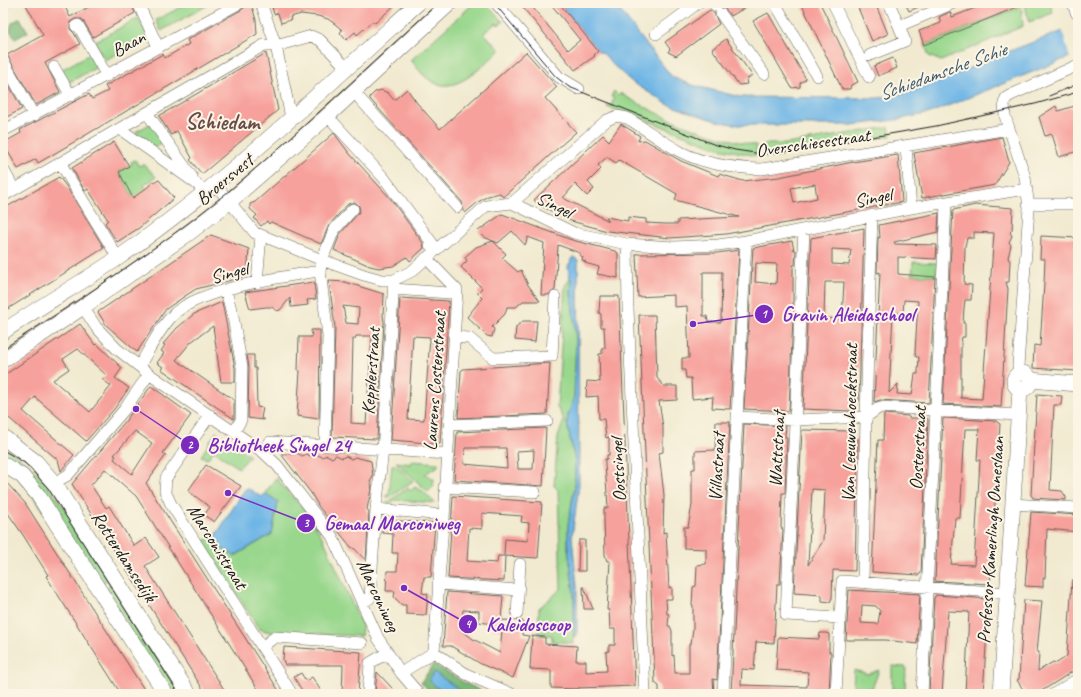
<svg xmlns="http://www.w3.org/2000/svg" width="1081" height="697" font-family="Caveat,sans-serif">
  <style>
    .green { fill: #99d78d; stroke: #5a7a54 }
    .forest { fill: #7ab878; stroke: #4b6a4a }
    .water { fill: #6eb6e6; stroke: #456981 }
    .pier { fill: #f1ead0 }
    .building { fill: #f7a19c; fill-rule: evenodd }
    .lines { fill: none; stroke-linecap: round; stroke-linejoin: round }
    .street-casing { stroke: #67645b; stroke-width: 12 }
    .secondary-casing { stroke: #67645b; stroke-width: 16 }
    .street { stroke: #fff; stroke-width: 11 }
    .secondary { stroke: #fff; stroke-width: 15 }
    .tram { stroke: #1c1c1c; stroke-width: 1 }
    .labels { text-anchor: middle; stroke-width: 4; stroke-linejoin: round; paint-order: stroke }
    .street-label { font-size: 19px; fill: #1c1c1c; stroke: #fcf5e5 }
    .water-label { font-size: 20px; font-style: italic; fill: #3d5a6d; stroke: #fcf5e5 }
    .district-label { font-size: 23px; font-weight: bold; fill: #694b49; stroke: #fcf5e5 }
    .leader { fill: none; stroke: #7b2cbf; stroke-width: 1.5 }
    .callout-dot { fill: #7b2cbf; stroke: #fcf5e5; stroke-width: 1.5 }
    .mark-label { font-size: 12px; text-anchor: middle; font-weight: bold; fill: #fff }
    .callout-label { font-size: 20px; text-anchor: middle; font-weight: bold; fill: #7b2cbf; stroke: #fcf5e5; stroke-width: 4; stroke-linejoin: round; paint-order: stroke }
  </style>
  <rect width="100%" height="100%" fill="#fcf5e5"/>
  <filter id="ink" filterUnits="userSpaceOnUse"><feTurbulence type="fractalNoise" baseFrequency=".025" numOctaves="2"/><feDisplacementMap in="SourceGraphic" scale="8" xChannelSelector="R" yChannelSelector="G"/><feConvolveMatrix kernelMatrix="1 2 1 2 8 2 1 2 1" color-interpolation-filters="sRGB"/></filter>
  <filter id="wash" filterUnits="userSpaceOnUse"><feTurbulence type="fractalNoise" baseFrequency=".012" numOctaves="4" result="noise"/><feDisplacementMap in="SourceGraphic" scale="16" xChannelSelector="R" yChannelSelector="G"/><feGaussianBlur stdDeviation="0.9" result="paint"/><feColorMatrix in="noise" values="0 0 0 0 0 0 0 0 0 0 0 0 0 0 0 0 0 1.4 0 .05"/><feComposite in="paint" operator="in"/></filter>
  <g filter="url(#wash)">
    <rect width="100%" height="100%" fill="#f1ead0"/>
    <path class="green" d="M189,3H207L208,5L161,31L156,20Z
      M474,3H485L503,22L498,25L496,23L484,33L500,50C482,66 454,99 428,79C421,74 416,66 411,60Z
      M1015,3H1021L1023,26L941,61L929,56L925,45L1017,8Z
      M1037,3H1050L1053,13L1029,22L1025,5Z
      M138,18L149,37L105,60L94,42Z
      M90,54L97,67L68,83L61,70Z
      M614,91L618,95L620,93C662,118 707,137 756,145L757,156L718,148L633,115L632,116L607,107L608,105L611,106L614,98L611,97Z
      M152,123L164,141L155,148L135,132Z
      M889,127L891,136L792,153L765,156L764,144H786Z
      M135,160L139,166L144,164L156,177L144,185L146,189L134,200L119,172L132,164L131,162Z
      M913,262L937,263L936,276L912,275Z
      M570,279L572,280L571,292L576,337L574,399L568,415L567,424L575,461V486L568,525V548L574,593L573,643L552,641V635H538L539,608L561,589L558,490L554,486L558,437L564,420L557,407L565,286Z
      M216,432L250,456L239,468L214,451L207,459L201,456Z
      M3,447C45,466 84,539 110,578L100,585L3,457Z
      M411,461L438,463V466L425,474L434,479L433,487L428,492L396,462L411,464Z
      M392,465H396L413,481L390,497H386V495H389Z
      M276,478L305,511L323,538L362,626L361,636L270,632L259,629L203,542L213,536L221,548L235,556L272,534L278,502L265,493Z
      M415,487L424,492L435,503L393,500L392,508L385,507V504L408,488L410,491Z
      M113,583L184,694H170L103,590Z
      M892,666L906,667L905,690H892Z
      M854,670L868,674L879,670L872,689L853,688Z"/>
    <path class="forest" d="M20,18L28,32L15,39L10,30L12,23Z
      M434,664L465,683L488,694H466L445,680L434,685L444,694H432L421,682Z"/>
    <path class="water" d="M559,3H614L672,77L692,85L740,97L878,98L904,93L935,83L999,55L1063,31L1070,57L930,113L896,120L852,125H738L716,121L669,105L632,82L612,64L604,54L598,51Z
      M573,257L578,260L579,485L572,537L577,586V636L574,637V593L568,548V525L575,486V461L567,424L568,415L574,399L576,337L571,292L572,280L570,279L568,266Z
      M245,489H249L262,497L265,493L278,502L272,534L234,556L221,548L213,536L216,535Z
      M434,672L466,694H444L429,680Z"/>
    <path class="pier" d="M1078,25V53L1072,55L1070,59L1062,29L1065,30Z"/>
    <g id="blocks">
      <path class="building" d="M25,3H63L70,17L96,3H131L135,13L93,37L82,19H75L70,22V29L74,33L80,44L45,63L60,92L36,105L7,55L43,35Z
        M247,3H251L256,20L257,34L52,155L38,163L36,159L18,169L3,143L21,133L20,130L89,94L92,99L108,91L105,86L163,54L165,58L189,44L187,40L243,9Z
        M271,3H342L346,5L348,3H397L375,23L373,21L357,35L355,32L346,40L340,33L342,30L335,24L328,19L318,16L301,14L290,17L291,20L281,23L278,13L274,14Z
        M519,3H529L568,50L580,40L550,3H559L598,51L594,55L595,56L575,70Z
        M722,3H753L731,16L723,7Z
        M801,3H820L858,82L851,85L850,89H842Z
        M856,3H875L888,34L872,41Z
        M905,3H928L909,11Z
        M988,3H1027L924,45L919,31L941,23L939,17L950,12L952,17Z
        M710,10L714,13L719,24L676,56L668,52L670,49L665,42Z
        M768,13L806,79L800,83V87L792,88L753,21Z
        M726,39L752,75L746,80L747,84L739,85L712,49Z
        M526,52L557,87L545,98L576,132L503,197L500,193L488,196L478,202L465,213L463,210L462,202L370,99V97L375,92L381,90L388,93L394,100L407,89L417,103L440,129Z
        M266,53L278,110L202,174L190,160L192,158L177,131L171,135L159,116Z
        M893,58L897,68L878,76L874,66Z
        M3,74L22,109L3,119Z
        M1078,105V151L1059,157L1052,134L1045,136L1039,117L1056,106L1058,111Z
        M621,124L640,136L638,141L645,140L681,161L718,176L719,174L743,181L779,177L853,162L898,155L902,202L726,234L670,238L607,231L571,221L539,205L534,200L603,135L609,141ZM607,157L616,163L619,160L677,194L675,200L739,217L678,220V224H665L646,223V219L628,217V221L606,217L609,221L563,198L575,184L587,196L594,189L588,182L601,169L598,165ZM815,184L817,198L794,203L791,188Z
        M334,133L349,153L390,198L423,243L424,248L410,261L407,257L393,266L379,268L370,266L334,250L340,234L360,211L359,206L355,202L348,204L329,225L321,244L271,222L269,224L267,221L261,226L254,218L257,215L250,209V204L255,202Z
        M1002,137L1009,162L995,185L922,198L914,153Z
        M114,142L129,166L119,172L133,198L149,186L152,182L159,180L174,198L139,228L117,242L105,223L108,220L88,189L85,191L72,168Z
        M59,177L66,186L104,248L3,312V209Z
        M975,205L1013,208L1012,230L1010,232L1012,236L1009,242L1011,245L1008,258L1010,261L1009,282H1006L1008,289L1001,407L943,404L953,210ZM974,232L994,233L982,399L961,398V342L962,337H965V323H963L964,308L965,300H971L972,285L964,284L965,246L967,238H974Z
        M939,213L938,232L894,242L895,244L937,245L936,259L898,257V274L935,277L929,403L880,400L874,402L880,272L877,273L878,237L880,238L879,225ZM904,300L918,301L915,353L916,357H919L918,372V374H915L912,395L897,394L898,384L889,393L893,313H903Z
        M502,214L572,240L615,251L618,253V278L597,274L599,267L585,263L586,262L582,260L583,257L580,256V253L558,245L555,290L548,295H541L544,243L528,237L525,245L512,231L498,243L484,237L478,231Z
        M864,228L859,401H852V411L803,409L811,238ZM832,249L851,250L849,265L832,264ZM825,282H844L842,319L824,318Z
        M211,235L249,249L247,276L196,289L185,296L166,309L137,352L106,325L98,312Z
        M1041,236L1078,238V371L1033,368L1034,345L1040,346L1044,284L1045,259H1040Z
        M493,241L506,254L502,258L518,272L521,270L528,285L540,301H523L516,307H507L505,314L492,327L494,329L492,337L487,336L467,317L482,298L478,294V292L482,288L461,267L467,261L465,257L476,247Z
        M792,241L794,250H796L795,265H793V317L789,411L744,409L753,248ZM756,263L777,264L776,284L755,282Z
        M739,250L730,409L712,408L713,397L692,399L691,378H686L685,370H682V358H689L687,306L674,307V295L638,297L636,254L717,253ZM703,272H722L721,322H708L707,316H703Z
        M329,281L345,282L384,294L383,316L384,322L377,439L332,437L335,327ZM343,306L359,308L358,324L346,323ZM356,336H372L366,424L351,423L353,339H355Z
        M314,282L316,299L307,300L308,305L291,307L290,298L280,310L276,311L272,307H266L250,309L245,292Z
        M600,296H619L635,686L578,688V689L551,688V670L530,669L532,636L545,637V644L577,646L576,661H586V672L607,671L606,652L609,651V645H615V629H610L609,610H607L610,561H607L605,555L604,518V508H608L605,464V459H607V455H609V437L606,438L604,419H599L598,396L586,397L587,381L600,382L599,354H602V348H605L604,327H601V314L599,313Z
        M400,298L449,301L440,444L391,440ZM413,336L430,337L424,420L408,419Z
        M222,302L235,368V382H221L213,326L191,342L176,360L234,400V419L161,369L163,367L157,363L164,353L161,351L165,345L163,344L177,328L194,314Z
        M639,315H655L657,378L664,386H677V400L659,401L663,427V452L659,453L664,495L663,533L666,532L669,588L672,587V599H666L667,614H669L668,626H670L672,631V656L674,655L675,673H689V644H691L693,628V605H692L693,587L696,586L697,565L706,564V549L684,548V527H688L692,505V469H695V451L715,450L716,422H730L717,680L713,679L714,694H659V686L655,683Z
        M523,321H537L535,342L515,340L516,327Z
        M80,324L95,345L97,344L122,368L115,378L129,388L115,408L86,441L35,397L23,411L74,455L61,471L58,460L3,413V376ZM78,349L106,375L102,379L111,386L90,412L53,380L69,369L63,359Z
        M311,330H320L319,419L297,416L300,371L298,370L299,337H312Z
        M247,355H254V368H256L257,407L263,408L261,418L264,420L248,418L249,367Z
        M550,363L547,414L458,418L461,371L463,369Z
        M151,386L191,415L163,453L166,455L146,483L281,694H261L136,496L105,469L91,485L106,508L109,506L134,546L146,538L150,544L159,557L145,566L227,694H206L72,484L124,423ZM135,431L152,443L132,474L114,459L116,456L114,455Z
        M1037,394L1062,396L1061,405H1054L1050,490L1062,491L1066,497V500L1033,498L1031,495Z
        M884,414L908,416L909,418H927L928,420L921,573L919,575L872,572L878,440H883Z
        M943,418L996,421L1000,424L990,584L935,581ZM965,429H979L977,460H980L974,565L951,564L955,518H960Z
        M744,424L786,426L785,437H787L785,493H782L781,528L783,529L780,584H777L774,643L756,642L754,670L742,669L741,685L807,687L808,672L776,670L778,637L819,639L820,633H826L829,634V652H831L829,694H731Z
        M546,428L543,486L454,480L457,432ZM465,448H506L507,468L464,464ZM534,450L533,469H518L517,451Z
        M802,430L851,431L850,438L858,439L855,571L833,570L832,598L830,602L822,601V595L794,593ZM812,489L825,490L823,541L808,565Z
        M297,453L302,456L307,454L312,457L316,454L322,457L327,455L332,458L336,455L342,458L346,456L351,459L355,457L371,461L373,476L370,481L372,485L367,509L369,512L366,561L355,549L351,547L319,507L311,493L281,454H294Z
        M206,465L241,486L214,522L204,515L210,507L188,491Z
        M3,479L25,503L147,694H121L46,576L48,575L23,535L3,506Z
        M453,496L542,502L538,558L505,556L504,581L448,578ZM482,513L522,516L521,522L529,523L528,541L505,539L504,556H498L497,563L467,561L469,528L482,529Z
        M1031,512L1078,515V532L1047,529L1045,578H1043V587L1025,586Z
        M383,520L435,523L431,577H424L422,593L428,594L426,615L406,614V605H402L394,597L395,591H386L387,571H397L398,553H392L393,534L382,533Z
        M579,540H585V571H578Z
        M1072,580H1078V668L1037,694H1026L1017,680L1019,679L1024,600L1042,601L1037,652H1039L1038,671L1053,662L1057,663L1067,656Z
        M583,587H584L593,609H584Z
        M849,590L920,594L917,644L886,640H846ZM862,605L876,606L880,611L878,624L861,623Z
        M447,592L503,596L501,620L523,621L522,635L529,636L513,678L481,664L451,646H443ZM463,610L479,611V622L493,624V630H502L500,653L473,639L461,630Z
        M936,595L989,599L983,694H965L969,612L948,611L942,694H929L934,598Z
        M284,647L361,652L358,694H342L343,665H285L283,660Z
        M377,672L391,687L398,694H375Z
        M301,673L306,681L312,677L323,694H304L294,677Z"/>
    </g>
  </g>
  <g filter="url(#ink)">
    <use href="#blocks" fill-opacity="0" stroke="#67645b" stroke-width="1"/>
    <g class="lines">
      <defs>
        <path id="street" d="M138,3L158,47
          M261,3L276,46L290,113
          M496,3L559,77L579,89
          M713,3L716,6
          M775,3L817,76
          M833,3L869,77
          M889,3L899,26L954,3
          M721,14L764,74
          M76,26L78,25L107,76
          M656,34L698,3
          M870,55L905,41L899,26
          M3,60L34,116
          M54,67L71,96
          M360,99L457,207
          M147,113L192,177
          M334,123L384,178L432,243L430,245
          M120,129L197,184L204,192
          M3,131L240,3
          M906,147L911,208
          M61,164L118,258
          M3,169L14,189
          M215,184L255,233L261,235
          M3,196L264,45L276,46L311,36L320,40L342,63
          M512,203L607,120L617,116L627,118C646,129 662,142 681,152C706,165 735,168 762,169L1009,129
          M1028,204H1078
          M804,230L786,615L840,618
          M627,244L628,308L645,694
          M426,258L457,290L444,519
          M320,271L328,336L325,445
          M257,283L261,235L322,260L334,230L353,209
          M393,289L449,293L457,290
          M226,291L233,317L242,367L241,420L234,432
          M83,307L96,327L117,349L149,374L263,452L277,465L332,536L378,638L401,673L419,694
          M454,337L469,338L493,358L552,356L555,297
          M139,366C150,349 160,327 175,313C204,288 281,277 320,271L322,260L364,275L382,280H394L412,271L486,206L512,203L574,233L627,244L674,247L718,245L746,241L911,208L1026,189
          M1019,373L1018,366L1029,208L1025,177L1005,116L1004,103L1006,98L1011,95L1078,65
          M210,415L166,478L165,491L171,504L292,694
          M737,417L796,420L866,417L880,407L1018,415
          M449,425L547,421
          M263,452L270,442L447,454
          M54,483L68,475L124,410L149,374
          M444,487L535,492
          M1012,504L1078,508
          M376,509L444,515
          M863,583L866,417L872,215
          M438,584L518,590
          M362,603L370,598L376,509L383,450L394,280
          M517,614L520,564
          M262,647L275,637L362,643
          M434,652L443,524
          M401,673L434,652L466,674L512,694
          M368,694L370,663L387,653
          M723,694L746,241
          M836,694L842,581L1007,593
          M922,694L946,204
          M1054,694L1078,679"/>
        <path id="secondary" d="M1075,3L1078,12
          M3,332C40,306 80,284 118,258C225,183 321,92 418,3
          M3,360L83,307L189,233L229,202L323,120L450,3
          M1014 381a8 8 0 1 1 16 0a8 8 0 1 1-16 0Z
          M1030,380L1078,384
          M3,437L36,462L54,483L189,694
          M3,464L22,476L38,495L166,694
          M1001,694L1020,389"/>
      </defs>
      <use href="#street" class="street-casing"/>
      <use href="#secondary" class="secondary-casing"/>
      <use href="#street" class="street"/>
      <use href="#secondary" class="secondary"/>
      <path class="tram" d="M494,3L556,77L569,87L713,144L735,150L762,154L779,153L936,126L1035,104L1078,92
        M1049,96L1078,84
        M3,349C78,300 154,252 224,195C298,134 367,67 438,3
        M3,450L25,463L48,488L179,694"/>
    </g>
  </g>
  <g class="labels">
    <g class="street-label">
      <text transform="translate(128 43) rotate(-29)" y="7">Baan</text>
      <text transform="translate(813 142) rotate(-8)" y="7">Overschiesestraat</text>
      <text transform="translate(224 179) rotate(-40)" y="7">Broersvest</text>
      <text transform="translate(873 197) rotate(-12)" y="7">Singel</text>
      <text transform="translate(555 204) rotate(26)" y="7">Singel</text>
      <text transform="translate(229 272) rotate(-15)" y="7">Singel</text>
      <text transform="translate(370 371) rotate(-86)" y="7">Kepplerstraat</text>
      <text transform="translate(434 381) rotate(-86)" y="7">Laurens Costerstraat</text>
      <text transform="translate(849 423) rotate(-89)" y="7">Van Leeuwenhoeckstraat</text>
      <text transform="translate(917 448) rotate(-87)" y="7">Oosterstraat</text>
      <text transform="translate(776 449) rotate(-87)" y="7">Wattstraat</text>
      <text transform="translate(716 467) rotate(-87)" y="7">Villastraat</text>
      <text transform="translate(617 470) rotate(-93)" y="7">Oostsingel</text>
      <text transform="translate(990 540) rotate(-86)" y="7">Professor Kamerlingh Onneslaan</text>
      <text transform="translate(218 546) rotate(58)" y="7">Marconistraat</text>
      <text transform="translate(125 556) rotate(57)" y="7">Rotterdamsedijk</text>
      <text transform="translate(379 595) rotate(65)" y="7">Marconiweg</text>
    </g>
    <g class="water-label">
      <text transform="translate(942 71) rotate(-20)" y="7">Schiedamsche Schie</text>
    </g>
    <g class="district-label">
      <text x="222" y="129">Schiedam</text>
    </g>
  </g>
  <path class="leader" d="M693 324L764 314M136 409L190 445M228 493L306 523M404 588L468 624"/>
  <g class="callout-dot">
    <circle cx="693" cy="324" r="4"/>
    <circle cx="136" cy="409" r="4"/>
    <circle cx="228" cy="493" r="4"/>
    <circle cx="404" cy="588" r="4"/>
    <circle cx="764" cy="314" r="10"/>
    <circle cx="190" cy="445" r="10"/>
    <circle cx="306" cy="523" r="10"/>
    <circle cx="468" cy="624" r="10"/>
  </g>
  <g class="mark-label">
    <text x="764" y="318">1</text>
    <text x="190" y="449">2</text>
    <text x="306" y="527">3</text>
    <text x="468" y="628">4</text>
  </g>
  <g class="callout-label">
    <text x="848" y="321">Gravin Aleidaschool</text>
    <text x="279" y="452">Bibliotheek Singel 24</text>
    <text x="392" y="530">Gemaal Marconiweg</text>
    <text x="528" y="631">Kaleidoscoop</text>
  </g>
  <rect width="1081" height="697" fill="none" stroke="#fcf5e5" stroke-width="16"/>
</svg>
